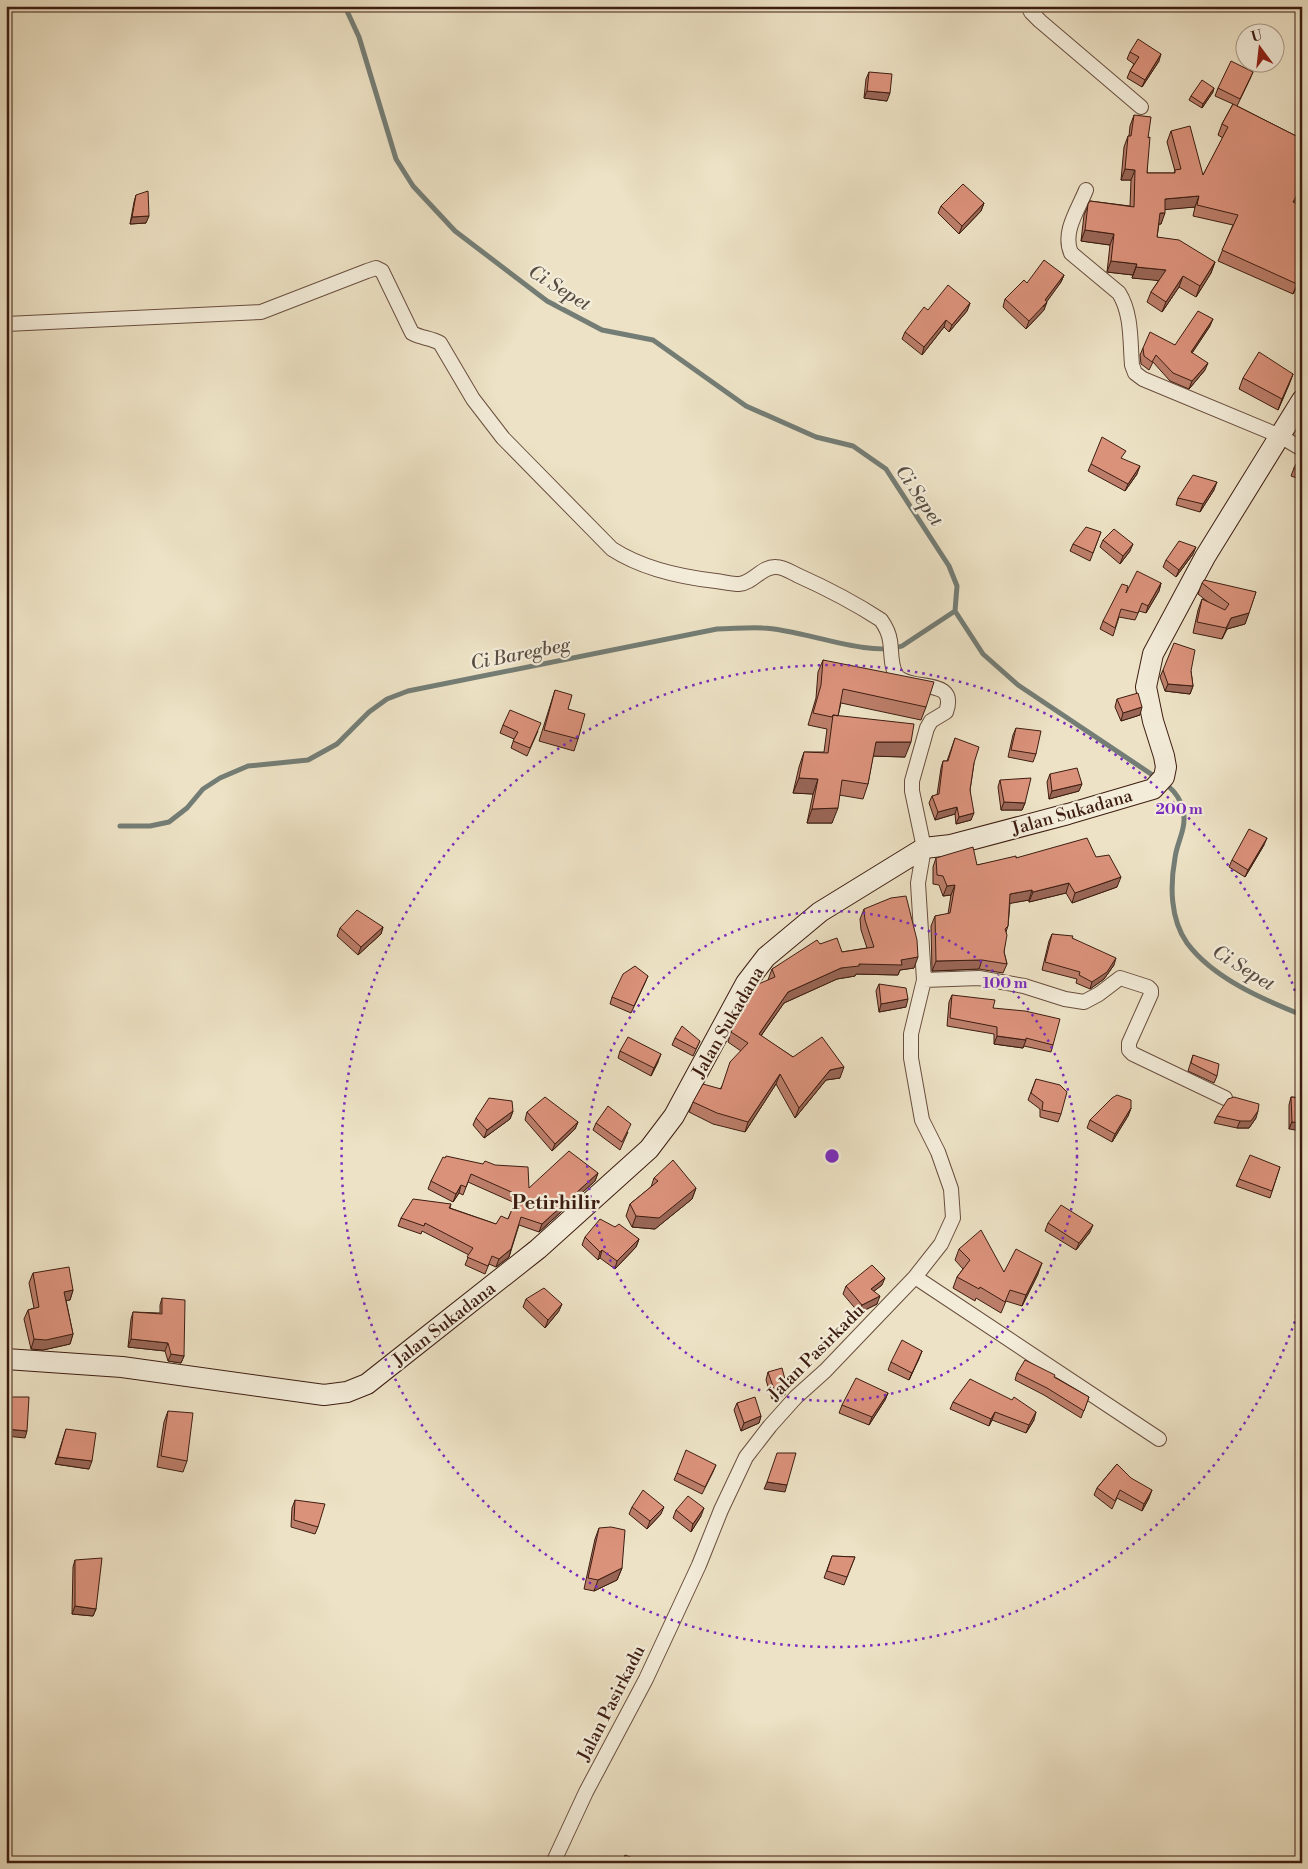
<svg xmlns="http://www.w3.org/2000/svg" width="1308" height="1869" font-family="'Libre Bodoni',serif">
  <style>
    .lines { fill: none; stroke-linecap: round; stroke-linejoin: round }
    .stream { stroke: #747d75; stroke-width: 5 }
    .street-casing { stroke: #694e3e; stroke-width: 16 }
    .secondary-casing { stroke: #3d1d11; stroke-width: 22 }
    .street { stroke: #f3ecd9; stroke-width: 14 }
    .secondary { stroke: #f3ecd9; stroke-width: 20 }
    .wall { fill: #bc7e6a; stroke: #3d1d11 }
    .shaded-wall { fill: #996656; stroke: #3d1d11 }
    .building { fill: #db927b; stroke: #3d1d11 }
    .ring { fill: none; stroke: #7b2cbf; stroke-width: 2.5; stroke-dasharray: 2.5 5 }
    .labels { text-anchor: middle; stroke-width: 4.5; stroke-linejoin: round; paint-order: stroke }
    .street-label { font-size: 18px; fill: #3d1d11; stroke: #f3ecd9 }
    .water-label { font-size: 19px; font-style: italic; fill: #594d43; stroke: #f3ecd9 }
    .quarter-label { font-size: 20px; font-weight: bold; fill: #3d1d11; stroke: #f3ecd9 }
    .centre { fill: #7b2cbf; stroke: #f3ecd9; stroke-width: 2.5 }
    .ring-label { font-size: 15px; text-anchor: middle; font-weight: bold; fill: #7b2cbf; stroke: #f3ecd9; stroke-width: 4.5; stroke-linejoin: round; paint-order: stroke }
  </style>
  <rect width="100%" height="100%" fill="#ede2c5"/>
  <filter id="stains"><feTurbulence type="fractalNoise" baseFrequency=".004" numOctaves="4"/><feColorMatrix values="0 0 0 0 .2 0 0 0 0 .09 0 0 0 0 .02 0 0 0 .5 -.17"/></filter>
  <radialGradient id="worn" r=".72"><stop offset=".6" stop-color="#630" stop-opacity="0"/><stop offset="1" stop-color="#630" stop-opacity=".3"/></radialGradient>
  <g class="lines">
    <path class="stream" d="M343,6L347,11L359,37L396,159L413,186L455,231L547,301L602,330L653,340L746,406L816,437L853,446L886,469L949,566L957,586L955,611L983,654L1018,685L1157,778
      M1164,783C1179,793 1187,810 1183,828C1181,838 1176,848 1175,858C1170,885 1170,919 1187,943C1213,978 1262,999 1302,1015
      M120,826H150L169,822L187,808L203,789L220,778L248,766L308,760L337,744L369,712L387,699L408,691L717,629C732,629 748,627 763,628C801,629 869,658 902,646L955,611"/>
    <defs>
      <path id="street" d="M1028,6L1031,12L1040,21L1141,107
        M1086,190C1078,210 1062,232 1071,253L1119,293C1132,314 1130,341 1132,365L1135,373L1143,379L1280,436L1302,449
        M6,324L261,312L367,271L376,268L382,271L412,333C421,338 431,338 440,343L473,399L503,438L612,549C643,569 680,577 716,581C724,582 732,584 739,584C753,583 762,566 776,567C783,567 791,572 797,575C826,588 855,603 881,620C886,627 889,633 890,641C892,652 890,671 899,678C916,691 958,678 946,712L931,721L927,728L912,781V791L924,848L918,883L924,980L911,1034V1058L922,1120L938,1152L951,1189L953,1218L941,1244L915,1277L825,1371L796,1397L770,1426L746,1457L721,1510L699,1565L646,1679L586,1792L553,1863
        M924,980L979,978L1024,986L1065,999L1084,1002L1099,994L1120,978L1148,987L1151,990V994L1129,1043V1050L1133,1054L1225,1098
        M915,1277L1159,1439"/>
      <path id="secondary" d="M6,1359L122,1367L324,1395L347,1392L367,1384L538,1249L649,1149L674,1116L746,983L766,957L820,912L924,848L951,845L1068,814L1153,789L1164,777L1166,767L1164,756L1153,721L1146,687L1153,654L1205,557L1302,400"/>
    </defs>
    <use href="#street" class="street-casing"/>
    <use href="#secondary" class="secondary-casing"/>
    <use href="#street" class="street"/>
    <use href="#secondary" class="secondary"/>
  </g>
  <path class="wall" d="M976,6H983L981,9Z
    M1130,52L1159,61L1142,87L1127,78L1130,71L1134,64L1127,59Z
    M869,72L887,101L864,98L866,79Z
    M1253,72L1250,79L1237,106L1302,139V189L1294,203L1302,206V276L1293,294L1218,261L1233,225L1193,216L1195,207L1165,209L1161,224H1159L1157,237L1215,262L1211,273L1196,297L1179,287L1162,312L1147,302L1151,292L1159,280L1132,278L1133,275L1107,272L1110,245L1081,241L1084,215L1090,201L1130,206L1131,180H1121L1124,147L1128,136H1129L1130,126L1134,115L1148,138L1147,173H1174L1175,171L1167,142L1171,131L1203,175L1223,138L1218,135L1222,124L1233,104L1215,96L1218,88Z
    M1213,92L1202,108L1189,100L1191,96Z
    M136,195L146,223L130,224L134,202Z
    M984,203L981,211L959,234L938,213L941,206Z
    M1064,275L1061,282L1046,302L1044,310L1026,329L1003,307L1005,299L1027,283Z
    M970,303L967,311L949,332L944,327L922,355L902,339L905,332Z
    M1210,326L1192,353L1205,370L1189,389L1170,381L1153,362L1149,370L1141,364L1140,355L1143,348L1175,345Z
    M1293,374L1278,410L1239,389L1243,378Z
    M1302,454V480L1291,476L1294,468Z
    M1091,464L1137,474L1125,491L1088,471Z
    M1214,490L1200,512L1176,505L1178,498Z
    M1101,532L1090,561L1070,551L1073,544Z
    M1103,540L1130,551L1120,564L1100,547Z
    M1193,554L1176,577L1163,567L1166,560Z
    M1161,583L1159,591L1146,613L1139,611L1135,620L1119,617L1113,636L1100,629L1103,621L1126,593Z
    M1202,583L1256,592L1245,624L1227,629L1222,639L1193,633L1198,610L1202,599L1208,602L1198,594Z
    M823,660L926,707L921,720L841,703L838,716L905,757L873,756L868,784L863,799L839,795L832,823H807L813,794L793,793L799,767L804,752H824L827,729L808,725L816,698L818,672Z
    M1163,670L1191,671L1193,686L1190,694L1165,691L1160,677Z
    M555,690L568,709L578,739L574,751L539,741Z
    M1117,699L1140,715L1121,721L1115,707Z
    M503,725L538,731L527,756L511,748L514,739L500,733Z
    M1016,728L1036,754L1033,762L1008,757L1013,735Z
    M955,738L974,763L970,790L971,820L956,824L955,814L935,820L929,803L932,796L937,795L941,768L943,761H947Z
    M1050,774L1079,791L1049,799L1047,782Z
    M1000,780L1025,803L1022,810H1001L998,787Z
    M1264,845L1245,877L1229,867L1232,860Z
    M1096,857L1117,887L1072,903L1066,893L1029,902V900L1010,903L1008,926L1006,932L1004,952L1007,964L1003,973L979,969L932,971L931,926L935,916L948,914L951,895L943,896L939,885L933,884V867L936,858L977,865L1016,858Z
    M864,909L914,968L900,970L898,975L856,974L855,976L837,979L784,1003L761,1036L793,1057L840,1078L826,1080L795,1118L776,1084L745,1132L713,1124L689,1112L693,1102L721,1088L741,1051L728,1042L731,1032L768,980L772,969L820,944L842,952L867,948L861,930L860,919Z
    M383,927L381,934L358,955L337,936L340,928Z
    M1052,934L1072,938L1114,965L1104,979L1090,989L1076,983L1077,979L1042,970L1049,941Z
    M648,976L645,983L631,1013L610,1004L612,997Z
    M879,984L906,1007L879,1012L876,991Z
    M952,995L993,1008L1053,1045L1051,1052L1024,1046L1023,1048L994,1044V1034L947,1026L949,1002Z
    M675,1038L700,1041L693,1056L672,1045Z
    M620,1051L658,1062L651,1076L618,1058Z
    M1193,1055L1217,1076L1214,1083L1188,1071Z
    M1036,1079L1061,1114L1058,1122L1040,1117V1109L1028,1100Z
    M1291,1097L1302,1098L1289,1129V1105Z
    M1131,1108L1128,1116L1112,1142L1087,1128L1090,1120Z
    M513,1111L510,1119L484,1138L473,1125L476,1118Z
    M527,1112L578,1122L575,1129L552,1151L525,1120Z
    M1217,1116L1256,1118L1249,1128H1237L1214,1123Z
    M596,1123L628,1132L620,1150L593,1130Z
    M445,1158L529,1188L598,1173L595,1181L539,1232L519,1225L509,1257L496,1267L489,1264L485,1274L465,1265L469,1255L422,1231L421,1234L398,1226L401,1218L451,1204L450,1208L496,1224L508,1219L515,1203L468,1182L463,1195L459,1193L453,1202L428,1189L431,1181Z
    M1280,1167L1270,1198L1236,1186L1239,1179Z
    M654,1178L696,1188L692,1199L655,1229L632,1227L626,1216L630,1204L651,1187Z
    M1048,1223L1090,1232L1076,1250L1045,1231Z
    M615,1227L639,1239L636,1247L615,1269L600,1258L598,1260L582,1245L585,1237Z
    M959,1249L1004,1272L1038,1274L1022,1306L1006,1301L1001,1313L976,1298L975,1301L953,1288L957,1277L963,1269L955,1260Z
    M33,1273L73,1290L70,1300H66L73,1334L70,1344L43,1350L31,1349L24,1319L28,1310L34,1308L29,1283Z
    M882,1285L874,1291L877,1304L859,1313L843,1294L846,1286Z
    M162,1298L184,1356L181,1363L168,1361L165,1351L128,1347L131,1319L133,1312L160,1313V1305Z
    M526,1299L559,1311L545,1328L523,1307Z
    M922,1351L909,1380L888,1370L891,1362Z
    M768,1372L785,1395L772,1399L766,1380Z
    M1017,1373L1055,1377L1089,1397L1081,1418L1044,1395L1015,1380Z
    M888,1393L885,1400L869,1425L839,1413L842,1405Z
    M953,1402L1034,1420L1026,1433L992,1420L989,1426L950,1409Z
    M737,1403L761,1416L759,1423L741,1431L734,1410Z
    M168,1411L187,1461L183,1472L157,1467L164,1422Z
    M66,1429L89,1469L55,1464Z
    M1117,1464L1149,1498L1142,1511L1117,1498L1112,1509L1094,1495L1097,1488Z
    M716,1465L713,1472L702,1494L674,1480L677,1473Z
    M295,1500L318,1527L315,1534L291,1527L292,1508Z
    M632,1507L661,1514L647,1529L629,1514Z
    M676,1510L701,1516L691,1532L673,1518Z
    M599,1528L622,1568L617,1580L594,1591L584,1589L595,1539Z
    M832,1556L855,1557L844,1585L824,1578Z
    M75,1560L96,1609L93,1616L72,1614L73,1567Z"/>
  <path class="shaded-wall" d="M1161,54L1159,61L1142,87L1145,80Z
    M1214,88L1213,92L1202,108L1203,104Z
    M867,91L890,93L887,101L864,98Z
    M1125,169L1135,170L1131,180H1121Z
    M1302,186V189L1289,213L1293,202Z
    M1199,196L1195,207L1161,210L1165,199Z
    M984,203L981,211L959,234L962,226Z
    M1160,213H1165L1161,224H1156Z
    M149,216L146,223L130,224L132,217Z
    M1085,230L1114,234L1110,245L1081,241Z
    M1111,261L1137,264L1133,275L1107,272Z
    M1215,262L1211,273L1196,297L1200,286Z
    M1136,267L1166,270L1162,281L1132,278Z
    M1302,274V276L1293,294L1297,284Z
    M1064,275L1061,282L1043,307L1047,302L1044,310L1026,329L1029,321Z
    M1183,276L1179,287L1162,312L1166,302Z
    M970,303L967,311L949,332L952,325Z
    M1213,319L1210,326L1188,359L1191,352Z
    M946,320L944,327L922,355L924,347Z
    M1208,363L1205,370L1189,389L1192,381Z
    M1293,374L1289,385L1278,410L1282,399Z
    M1140,466L1137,474L1125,491L1128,484Z
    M1217,482L1214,490L1200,512L1203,504Z
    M1133,544L1130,551L1120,564L1123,556Z
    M1196,547L1193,554L1176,577L1179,570Z
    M1161,583L1159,591L1146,613L1148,606Z
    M1249,613L1245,624L1227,629L1222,639L1231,618Z
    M1168,684L1193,686L1190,694L1165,691Z
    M1142,707L1140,715L1121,721L1123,713Z
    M876,742H911L905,757L870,756Z
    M799,778L818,779L813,794L793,793Z
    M1082,784L1079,791L1049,799L1052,791Z
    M1004,802L1025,803L1022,810H1001Z
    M957,807L955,814L935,820L938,812Z
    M838,808L832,823H807L812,809Z
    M974,813L971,820L956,824L959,817Z
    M1267,838L1264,845L1245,877L1248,870Z
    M1121,877L1117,887L1072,903L1075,893Z
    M1069,883L1066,893L1029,902L1033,892Z
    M955,885L951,895L943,896L947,886Z
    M1032,890L1029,900L1007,904L1010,894Z
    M383,927L381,934L358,955L361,947Z
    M918,957L914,968L900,970L898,975L856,974L855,976L837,979L784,1003L755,1044L759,1034L788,992L841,968L859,964Z
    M1116,958L1114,965L1104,979L1090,989L1092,982Z
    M982,960L979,969L932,971L936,961Z
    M908,999L906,1007L879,1012L881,1004Z
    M997,1036L1026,1040L1023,1048L994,1044Z
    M661,1054L658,1062L651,1076L654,1068Z
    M844,1067L840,1078L826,1080L795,1118L799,1108L830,1070Z
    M780,1074L776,1084L745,1132L748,1122Z
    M1131,1108L1128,1116L1112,1142L1115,1134Z
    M513,1111L510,1119L484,1138L487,1130Z
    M1258,1111L1256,1118L1249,1128H1237L1240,1121Z
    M578,1122L575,1129L552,1151L555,1144Z
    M1292,1122L1302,1123V1131L1289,1129Z
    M598,1173L595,1181L539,1232L542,1224Z
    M461,1185L459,1193L453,1202L456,1194Z
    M696,1188L692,1199L655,1229L632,1227L636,1216Z
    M1093,1225L1090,1232L1076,1250L1079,1243Z
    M639,1239L636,1247L615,1269L617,1261Z
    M511,1249L509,1257L496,1267L499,1259Z
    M602,1250L600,1258L598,1260L600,1252Z
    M1042,1263L1038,1274L1022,1306L1026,1295Z
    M885,1278L882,1285L868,1296L871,1289Z
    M73,1290L70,1300L61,1301L64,1292Z
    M880,1296L877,1304L859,1313L862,1305Z
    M562,1304L559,1311L545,1328L548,1320Z
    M73,1334L70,1344L43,1350L31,1349L34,1339Z
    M131,1339L168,1343L165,1351L128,1347Z
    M922,1351L919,1359L909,1380L912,1373Z
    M171,1354L184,1356L181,1363L168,1361Z
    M787,1387L785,1395L772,1399L775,1392Z
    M888,1393L885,1400L869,1425L872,1417Z
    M995,1412L992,1420L989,1426L991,1419Z
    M1036,1412L1034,1420L1026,1433L1029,1425Z
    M761,1416L759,1423L741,1431L744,1423Z
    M6,1429L27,1431L25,1438L6,1436Z
    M58,1457L92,1461L89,1469L55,1464Z
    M767,1482L787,1485L785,1492L764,1489Z
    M1152,1490L1149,1498L1142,1511L1144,1504Z
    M664,1507L661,1514L647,1529L650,1521Z
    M704,1508L701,1516L691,1532L693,1524Z
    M622,1568L617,1580L594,1591L598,1580Z
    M75,1606L96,1609L93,1616L72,1614Z"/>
  <path class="building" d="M1138,39L1161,54L1145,80L1130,71L1139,57L1130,52Z
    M1231,61L1253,72L1240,99L1218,88Z
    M869,72L892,74L890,93L867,91Z
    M1202,80L1214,88L1203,104L1191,96Z
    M1233,104L1302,139V186L1293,202L1302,206V274L1297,284L1222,250L1238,215L1197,205L1199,196L1165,199V213H1160L1157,237L1179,240L1215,262L1200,286L1183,276L1166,302L1151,292L1166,270L1136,267L1137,264L1111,261L1114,234L1085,230L1088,204L1090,201L1134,207L1135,170L1125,169L1128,136H1131L1134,115L1151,117L1148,138L1150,137L1147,173H1175V170L1181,169L1171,131L1190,126L1203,175L1228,127L1222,124Z
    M963,184L984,203L962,226L941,206Z
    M148,191L149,216L132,217L136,195Z
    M1044,260L1064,275L1045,300L1047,302L1029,321L1005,299L1024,280L1027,283Z
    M948,285L970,303L952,325L946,320L924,347L905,332L924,307L928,310Z
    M1198,311L1213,319L1191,352L1208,363L1192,381L1173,373L1156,355L1152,362L1144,356L1143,348L1150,332L1175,345Z
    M1259,352L1293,374L1282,399L1243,378Z
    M1102,437L1126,451L1121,458L1140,466L1128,484L1091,464Z
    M1302,454V472L1294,468Z
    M1193,475L1217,482L1203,504L1178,498Z
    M1086,527L1101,532L1093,553L1073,544Z
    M1114,529L1133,544L1123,556L1103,540Z
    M1179,541L1196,547L1179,570L1166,560Z
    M1137,571L1161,583L1148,606L1142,603L1138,613L1121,609L1115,628L1103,621L1122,584L1128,586L1126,593Z
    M1204,580L1256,592L1249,613L1231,618L1226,628L1197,622L1202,599L1225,610L1229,604L1202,583Z
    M1174,643L1195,650L1191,671L1193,686L1168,684L1163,670Z
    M823,660L934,682L926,707L843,689L838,716L833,715L832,717L813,713L821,685Z
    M555,690L572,695L568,709L585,714L578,739L544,730Z
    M1138,693L1142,707L1123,713L1117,699Z
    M510,710L541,723L530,748L513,741L518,732L503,725Z
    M833,715L914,724L911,742H876L868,784L842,780L838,808L812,809L818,779L799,778L804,752L828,753Z
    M1016,728L1041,731L1036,754L1011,750Z
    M955,738L979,747L974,763L970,790L974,813L959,817L957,807L938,812L932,796L939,794L943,761H948Z
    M1077,768L1082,784L1052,791L1050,774Z
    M1031,778L1025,803L1004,802L1000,780Z
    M1249,829L1267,838L1248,870L1232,860Z
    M1087,838L1096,857L1109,855L1121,877L1075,893L1069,883L1033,892L1032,890L1010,894L1008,926L1005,929L1007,935L1004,952L1007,964L982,960L936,961L935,916L950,913L955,885L947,886L943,876L937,875L936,858L973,847L977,865L1016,856V858Z
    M906,896L917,940L918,957L901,960L902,965L859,964V966L841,968L788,992L759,1034L793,1057L822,1037L844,1067L830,1070L799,1108L780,1074L748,1122L717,1113L693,1102L703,1084L721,1089L730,1062L748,1043L731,1032L756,985L775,977L772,969L817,940L820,944L837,938L842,952L874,947L865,920L864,909L891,898Z
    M357,910L383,927L361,947L340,928Z
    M1052,934L1073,936L1072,938L1116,958L1107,972L1092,982L1079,975L1080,972L1045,962Z
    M635,966L648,976L634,1006L612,997L623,974Z
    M879,984L906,988L908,999L881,1004Z
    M952,995L995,1000L993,1008L1025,1011L1060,1019L1053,1045L1026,1038V1040L997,1036V1027L950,1018Z
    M682,1026L700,1041L696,1049L675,1038Z
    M628,1037L661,1054L654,1068L620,1051Z
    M1193,1055L1219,1064L1217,1076L1191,1063Z
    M1036,1079L1060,1085L1067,1092L1061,1114L1042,1110L1043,1102L1031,1093Z
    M1117,1095L1131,1100V1108L1115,1134L1090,1120L1112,1098Z
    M545,1097L578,1122L555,1144L527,1112Z
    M1234,1097L1259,1104L1258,1111L1251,1121H1240L1217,1116L1228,1099Z
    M1291,1097L1302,1098V1123L1292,1122Z
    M489,1098L512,1101L513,1111L487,1130L476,1118Z
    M608,1106L631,1124L622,1142L596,1123Z
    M569,1151L598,1173L542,1224L521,1217L511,1249L499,1259L492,1256L488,1266L467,1257L473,1248L425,1223L424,1226L401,1218L413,1199L451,1204L449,1208L496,1224L501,1216L508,1219L518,1195L471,1174L466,1187L461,1185L456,1194L431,1181L443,1157L445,1158L446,1156L483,1164L485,1161L495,1165L528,1167L529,1188Z
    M1250,1155L1280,1167L1272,1191L1239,1179Z
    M673,1160L696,1188L659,1218L636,1216L630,1204L658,1181L654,1178Z
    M1061,1205L1093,1225L1079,1243L1048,1223Z
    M600,1219L615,1227L619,1224L639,1239L617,1261L602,1250L600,1252L585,1237Z
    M981,1230L1004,1272L1016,1249L1042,1263L1026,1295L1010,1290L1005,1302L980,1287L979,1289L957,1277L970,1260L959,1249Z
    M872,1265L885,1278L871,1289L880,1296L862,1305L846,1286Z
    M69,1267L73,1290L64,1292L73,1334L46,1340L34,1339L28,1310L39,1307L33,1273Z
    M544,1288L562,1304L548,1320L526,1299Z
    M162,1298L185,1300L184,1356L171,1354L168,1343L131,1339L133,1312L162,1314Z
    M902,1340L922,1351L912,1373L891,1362Z
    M1025,1360L1055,1375L1054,1377L1089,1397L1084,1411L1047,1388L1017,1373Z
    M782,1368L787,1387L775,1392L768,1372Z
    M856,1378L888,1393L872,1417L842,1405Z
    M970,1379L1012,1400L1014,1397L1036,1412L1029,1425L995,1412L991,1419L953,1402Z
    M6,1397H29L27,1431L6,1429Z
    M755,1397L761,1416L744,1423L737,1403Z
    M168,1411L193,1413L187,1461L161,1456Z
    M66,1429L96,1433L92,1461L58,1457Z
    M686,1450L716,1465L705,1487L677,1473Z
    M777,1453H796L787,1485L767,1482Z
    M1117,1464L1131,1478L1152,1490L1144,1504L1120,1490L1115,1501L1097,1488Z
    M643,1490L664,1507L650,1521L632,1507Z
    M688,1496L704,1508L693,1524L676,1510Z
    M295,1500L325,1504L318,1527L294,1520Z
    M611,1527L625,1530L622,1568L598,1580L588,1578L599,1528Z
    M832,1556L855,1557L847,1577L827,1571Z
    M102,1558L96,1609L75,1606V1560Z
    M625,1855L646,1863H622Z"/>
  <g class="ring">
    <circle cx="832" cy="1156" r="245"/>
    <path d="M1302 1300A491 491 0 1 1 1302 1012"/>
  </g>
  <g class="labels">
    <g class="street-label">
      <text transform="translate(1072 812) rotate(-16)" y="6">Jalan Sukadana</text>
      <text transform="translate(728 1022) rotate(-60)" y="6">Jalan Sukadana</text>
      <text transform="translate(444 1324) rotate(-38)" y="6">Jalan Sukadana</text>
      <text transform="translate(816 1352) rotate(-45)" y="6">Jalan Pasirkadu</text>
      <text transform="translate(611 1703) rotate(-63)" y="6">Jalan Pasirkadu</text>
    </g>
    <g class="water-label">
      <text transform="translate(560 287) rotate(32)" y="7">Ci Sepet</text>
      <text transform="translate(920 495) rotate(56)" y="7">Ci Sepet</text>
      <text transform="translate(520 653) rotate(-11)" y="7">Ci Baregbeg</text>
      <text transform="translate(1244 967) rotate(32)" y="7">Ci Sepet</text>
    </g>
    <g class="quarter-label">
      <text x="556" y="1209">Petirhilir</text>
    </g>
  </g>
  <circle cx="832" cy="1156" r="8" class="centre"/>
  <g class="ring-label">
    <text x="1179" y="814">200 m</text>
    <text x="1005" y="988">100 m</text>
  </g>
  <rect width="1308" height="1869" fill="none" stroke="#ede2c5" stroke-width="25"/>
  <rect x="8" y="8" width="1293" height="1854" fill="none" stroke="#3d1d11" stroke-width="2.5"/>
  <rect x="12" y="12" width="1283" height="1844" fill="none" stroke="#3d1d11"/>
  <g transform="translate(1260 48) rotate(345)"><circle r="24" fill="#f3ecd9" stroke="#aa9989"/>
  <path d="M0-4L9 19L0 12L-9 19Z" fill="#8f2418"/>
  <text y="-8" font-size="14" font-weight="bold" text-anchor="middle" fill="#3d1d11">U</text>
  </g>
  <rect width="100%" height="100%" filter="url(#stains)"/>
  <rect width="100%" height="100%" fill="url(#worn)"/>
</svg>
